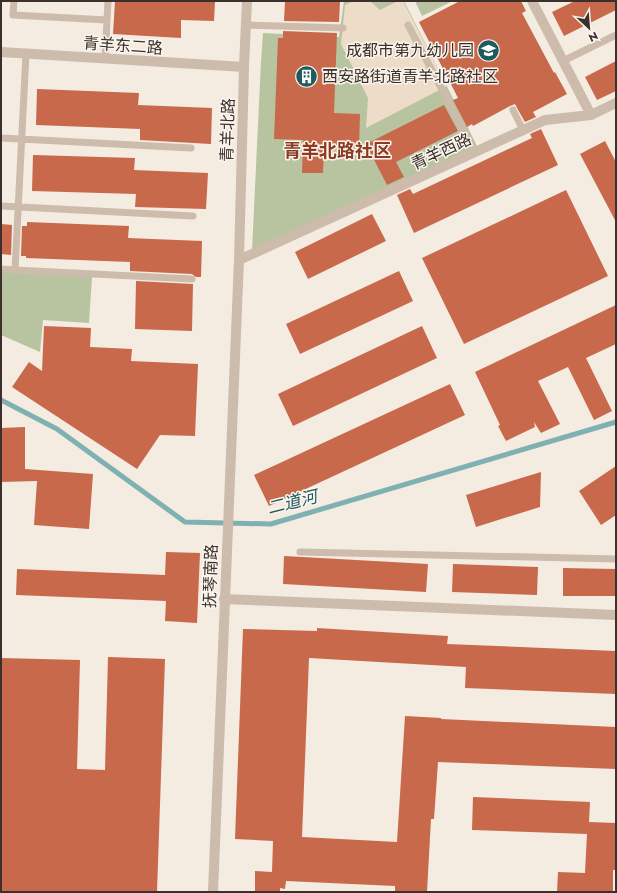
<svg xmlns="http://www.w3.org/2000/svg" width="617" height="893" font-family="Jost,'Noto Sans SC',sans-serif">
  <style>
    .green { fill: #b8c4a0 }
    .plaza { fill: #ecdcc8 }
    .lines { fill: none; stroke-linecap: round; stroke-linejoin: round }
    .stream { stroke: #7fb0b2; stroke-width: 5 }
    .building { fill: #c8694b }
    .service { stroke: #cdbbac; stroke-width: 7 }
    .minor { stroke: #cdbbac; stroke-width: 10 }
    .tertiary { stroke: #cdbbac; stroke-width: 10 }
    .labels { text-anchor: middle; stroke-width: 3; stroke-linejoin: round; paint-order: stroke }
    .street-label { font-size: 16px; fill: #3b302b; stroke: #fbf5ee }
    .poi-label { font-size: 16px; fill: #3b302b; stroke: #fbf5ee; text-anchor: end }
    .water-label { font-size: 17px; font-style: italic; fill: #1f5a5e; stroke: #fbf5ee }
    .quarter-label { font-size: 18px; font-weight: bold; fill: #8c3b22; stroke: #fbf5ee }
  </style>
  <rect width="100%" height="100%" fill="#f4ebe1"/>
  <path class="green" d="M344,1H404L477,146L252,251L261,61L263,33L339,37Z
    M415,1H453L422,16Z
    M1,270L92,277L89,323L43,320L40,352L1,335Z"/>
  <path class="plaza" d="M353,1H370L380,10L398,1H403L447,86L366,128L368,98L341,44L345,5Z"/>
  <g class="lines">
    <path class="stream" d="M1,400L57,429L185,522L271,524L616,422"/>
  </g>
  <path class="building" d="M115,1H215L214,21L181,20V38L113,34Z
    M285,1H340L339,22L284,21Z
    M460,1H521L526,11L522,13L554,73L555,72L567,94L533,112L536,117L525,122L517,108L515,104L510,106L473,126L472,124L467,127L453,100L458,98L419,22Z
    M575,1H616V10L564,36L552,12Z
    M283,31L337,33L334,113L360,114L359,148L324,147L323,173H302L303,140L274,139L278,38H283Z
    M616,61V91L597,100L585,77Z
    M37,89L139,93L138,105L212,108L211,144L140,140V129L36,125Z
    M444,105L458,131L396,162L404,177L387,185L366,144Z
    M541,129L558,165L414,233L397,195L410,189L413,194L532,138L530,134Z
    M605,141L616,162V222L580,154Z
    M33,155L135,158L134,170L208,173L206,209L135,207L136,194L32,191Z
    M566,190L608,276L464,344L422,258Z
    M372,214L386,241L308,279L295,252Z
    M27,222L129,226L128,238L202,241L201,277H196L192,274L130,271V262L26,258V256H21L22,226H27Z
    M1,224L12,225L11,255L1,254Z
    M399,271L413,301L300,354L286,324Z
    M136,281L193,284L192,331L135,329Z
    M616,305V344L586,358L612,411L594,420L568,367L538,381L560,424L541,433L534,422L535,427L506,441L498,426L500,425L475,372Z
    M44,326L91,328L90,347L132,349L131,361L198,364L195,436L160,435L137,469L12,387L29,362L42,371Z
    M422,326L437,358L293,426L278,394Z
    M450,384L465,415L269,506L254,475Z
    M25,427V469L93,474L89,529L34,525L37,481L1,482V428Z
    M616,466V515L601,525L579,491Z
    M541,472L540,507L476,527L466,495Z
    M166,552L200,553L197,623L165,621L166,601L16,595L17,569L165,575Z
    M284,556L428,564L426,592L283,584Z
    M453,564L538,567L537,595L452,592Z
    M563,568L616,569V596H563Z
    M317,628L448,636L447,644L616,651V694L465,688L466,667L309,658L302,837L397,842L405,716L441,718V719L616,727V769L438,762L434,819H431L427,892H395V886L286,881L285,889L280,888V892H255V871L272,872L273,841L235,839L243,629L317,631Z
    M108,657L165,659L157,892H1V658L80,660L77,769L105,770Z
    M473,797L590,802L589,822L616,823L615,870H613V892H557L558,872L585,873L587,834L472,830Z"/>
  <g class="lines">
    <path class="service" d="M14,1L13,15L107,20
      M246,25L343,28
      M408,25L475,152
      M26,54L15,270L192,279
      M105,59L108,1
      M563,61L616,35
      M513,110L523,130
      M1,138L191,148
      M1,206L193,216
      M1,269L15,270
      M300,552L616,559"/>
    <path class="minor" d="M247,1L244,67L239,260L545,120L591,115L616,103
      M532,1L591,115
      M1,52L244,67
      M224,599L616,615"/>
    <path class="tertiary" d="M213,892L239,260"/>
  </g>
  <defs>
    <symbol id="school-disc" viewBox="-11 -11 22 22"><circle r="9.5" fill="#1f5a5e" stroke="#fbf5ee"/><path d="M0-5L7-2L0 1L-7-2ZM-4 1L0 2.5L4 1V4Q0 6-4 4Z" fill="#fff"/></symbol>
    <symbol id="building-disc" viewBox="-11 -11 22 22"><circle r="9.5" fill="#1f5a5e" stroke="#fbf5ee"/><path d="M-4-6H4V6H1V3H-1V6H-4ZM-2.5-4.3h1.7v1.8h-1.7ZM.8-4.3h1.7v1.8H.8ZM-2.5-1h1.7V.8h-1.7ZM.8-1h1.7V.8H.8Z" fill="#fff"/></symbol>
  </defs>
  <g fill-rule="evenodd">
    <use href="#school-disc" x="476" y="38" width="25" height="25"/>
    <use href="#building-disc" x="294" y="64" width="25" height="25"/>
  </g>
  <g class="labels">
    <g class="street-label">
      <text transform="translate(123 45) rotate(4)" y="6">青羊东二路</text>
      <text transform="translate(227 130) rotate(-88)" y="6">青羊北路</text>
      <text transform="translate(441 151) rotate(-25)" y="6">青羊西路</text>
      <text transform="translate(210 576) rotate(-88)" y="6">抚琴南路</text>
    </g>
    <g class="poi-label">
      <text x="474" y="56">成都市第九幼儿园</text>
      <text x="322" y="82" text-anchor="start">西安路街道青羊北路社区</text>
    </g>
    <g class="water-label">
      <text transform="translate(292 502) rotate(-14)" y="6">二道河</text>
    </g>
    <g class="quarter-label">
      <text x="337" y="157">青羊北路社区</text>
    </g>
  </g>
  <rect width="617" height="893" fill="none" stroke="#3b302b" stroke-width="4"/>
  <g transform="translate(589 28) rotate(154)" stroke="#fbf5ee" stroke-width="3" paint-order="stroke">
  <path d="M0-3L7 15L0 10L-7 15Z" fill="#3b302b"/>
  <text y="-6" font-size="11" font-weight="bold" text-anchor="middle" fill="#3b302b">N</text>
  </g>
</svg>
